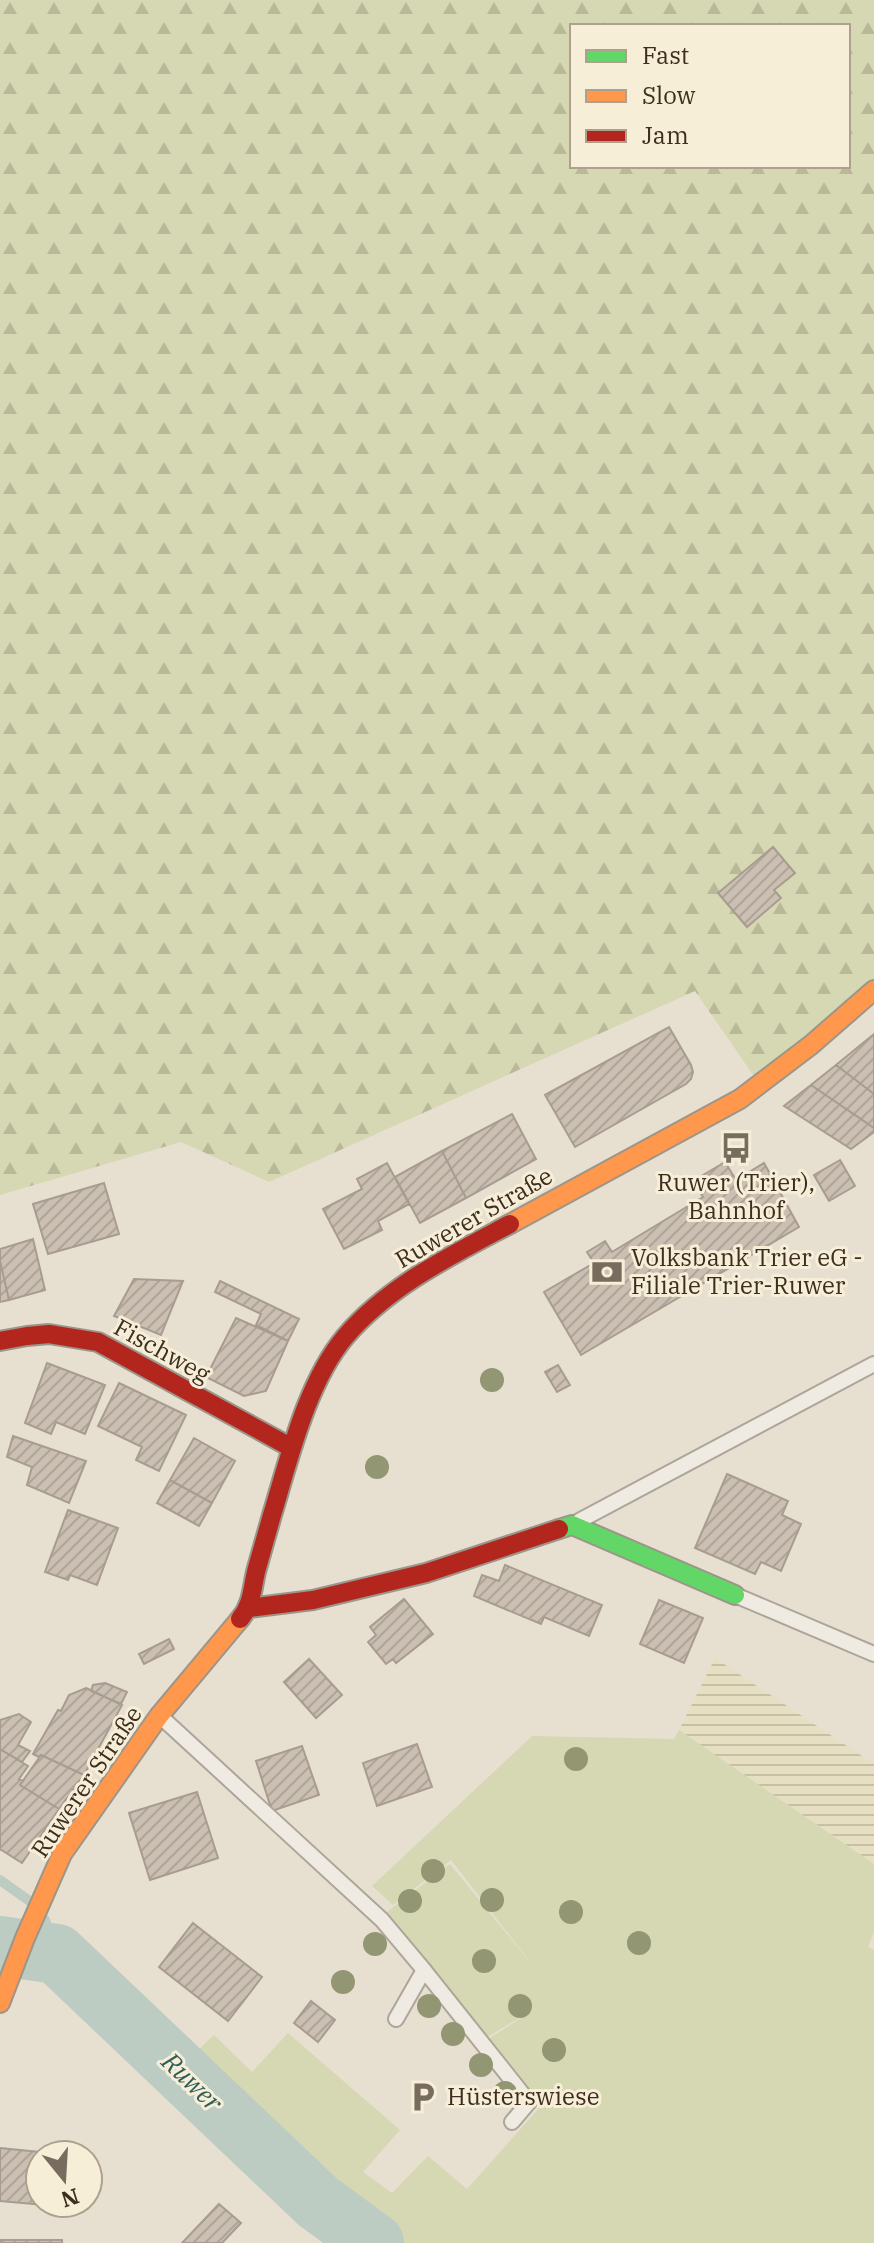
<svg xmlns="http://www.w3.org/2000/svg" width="874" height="2243" font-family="'IBM Plex Serif',serif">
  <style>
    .farmland { fill: url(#farmland-rules) }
    .green { fill: #d6d7b3 }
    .forest { fill: url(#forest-firs); fill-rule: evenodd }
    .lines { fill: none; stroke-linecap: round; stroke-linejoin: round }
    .stream { stroke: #bcccc2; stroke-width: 10 }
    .river { stroke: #bcccc2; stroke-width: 60 }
    .building { fill: url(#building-hatch); stroke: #a89c90; stroke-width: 2 }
    .lane-casing { stroke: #ada599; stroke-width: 18 }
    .fast-casing { stroke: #9c958a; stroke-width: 22 }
    .slow-casing { stroke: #9c958a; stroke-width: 22 }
    .jam-casing { stroke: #9c958a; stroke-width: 22 }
    .lane { stroke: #efebe3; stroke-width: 14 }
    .fast { stroke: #63d668; stroke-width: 18 }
    .slow { stroke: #ff974d; stroke-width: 18 }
    .jam { stroke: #b3261e; stroke-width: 18 }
    .tree { fill: #929673 }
    .labels { text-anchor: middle; stroke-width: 6; stroke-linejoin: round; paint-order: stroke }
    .poi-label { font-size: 24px; fill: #3d2e20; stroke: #f7eed8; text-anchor: start }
    .street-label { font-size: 24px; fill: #3d2e20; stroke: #f7eed8 }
    .water-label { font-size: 26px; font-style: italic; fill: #2f5d5a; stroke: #f7eed8 }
  </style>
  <defs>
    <pattern id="farmland-rules" width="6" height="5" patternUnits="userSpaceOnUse" patternTransform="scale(2)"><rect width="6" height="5" fill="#e6dfc2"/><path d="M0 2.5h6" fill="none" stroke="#c6c0a6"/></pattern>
    <pattern id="forest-firs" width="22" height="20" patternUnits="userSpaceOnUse" patternTransform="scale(2)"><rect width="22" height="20" fill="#d6d7b3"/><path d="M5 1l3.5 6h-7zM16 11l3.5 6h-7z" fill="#b9b99a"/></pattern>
    <pattern id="building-hatch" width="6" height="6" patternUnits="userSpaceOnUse" patternTransform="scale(2)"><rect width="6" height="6" fill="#cbbfb2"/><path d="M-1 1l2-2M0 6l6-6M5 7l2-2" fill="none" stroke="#afa499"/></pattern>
  </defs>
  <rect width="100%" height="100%" fill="#e7e0d1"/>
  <path class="farmland" d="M715,1658L874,1764V1864L679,1730Z"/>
  <path class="green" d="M679,1730L874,1864V1932L868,1947L874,1950V2243H339L165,2081L214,2035L252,2072L288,2033L400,2130L363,2172L392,2193L428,2156L467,2189L540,2107L487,2040L541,2005L484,2039L383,1915L450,1864L538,1972L451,1860L393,1905L372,1886L532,1736L674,1739Z"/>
  <path class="forest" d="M0,0H874V983L756,1079L695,991L269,1182L181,1142L0,1195ZM572,26H848V166H572Z"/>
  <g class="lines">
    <path class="stream" d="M0,1880L31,1902
      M45,1920L57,1954"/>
    <path class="river" d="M0,1946L57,1954L318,2202L374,2243"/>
  </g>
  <path class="building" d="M773,847L795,873L774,890L781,898L747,927L718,893Z
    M669,1027L691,1065L693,1072L691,1079L686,1084L575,1147L545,1095Z
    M874,1034V1094L836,1065Z
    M836,1065L874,1094V1128L811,1085Z
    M811,1085L874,1128V1132L851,1149L784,1106Z
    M512,1114L536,1159L466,1198L442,1151Z
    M442,1151L466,1198L420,1223L395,1177Z
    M840,1160L855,1186L829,1201L814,1175Z
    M725,1162L736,1180L764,1163L799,1227L581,1355L544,1292L594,1263L587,1252L597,1246L605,1241L612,1252L703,1197L693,1181Z
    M387,1163L409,1204L378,1221L382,1230L344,1249L323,1209L362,1189L357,1179Z
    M104,1183L119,1234L48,1254L33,1204Z
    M33,1239L45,1290L9,1300L0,1261V1249Z
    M0,1261L9,1300L0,1302Z
    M134,1279L183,1281L161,1335L114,1316Z
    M220,1281L299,1319L288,1341L256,1325L261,1314L215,1292Z
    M236,1318L288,1341L266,1391L244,1396L206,1377Z
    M47,1363L105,1385L85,1434L56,1422L51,1434L25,1423Z
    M558,1365L570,1385L557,1392L545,1372Z
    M119,1383L186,1415L159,1471L136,1460L142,1447L98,1426Z
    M13,1436L86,1461L69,1503L27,1485L32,1467L7,1457Z
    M194,1438L235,1461L212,1503L170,1480Z
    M727,1474L788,1501L782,1515L801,1524L781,1571L761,1562L755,1574L695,1548Z
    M170,1480L212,1503L199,1526L157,1503Z
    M68,1510L118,1528L97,1585L70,1575L68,1580L45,1572Z
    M505,1565L602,1605L589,1636L544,1617L541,1624L474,1596L482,1575L499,1581Z
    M404,1599L433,1634L396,1663L393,1659L386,1664L368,1642L376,1635L370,1627Z
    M659,1600L703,1618L684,1663L640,1644Z
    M169,1639L174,1649L144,1664L139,1654Z
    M309,1659L342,1695L316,1718L284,1682Z
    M105,1683L127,1692L121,1704L91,1691L93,1685Z
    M86,1688L122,1705L84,1775L41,1755L39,1757L33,1754L58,1710L61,1711L69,1695Z
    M19,1714L31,1722L18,1745L30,1751L22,1762L0,1749V1720Z
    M417,1744L432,1787L377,1806L363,1763Z
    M302,1746L319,1795L272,1811L256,1761Z
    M0,1749L28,1766L19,1779L23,1781L20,1785L59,1809L22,1863L0,1849Z
    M41,1755L84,1775L59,1809L20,1785Z
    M197,1792L218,1858L150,1880L129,1813Z
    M193,1923L262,1977L228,2021L159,1967Z
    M311,2001L335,2020L318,2042L294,2023Z
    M0,2148L60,2154L40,2155V2203H55V2206L0,2201Z
    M219,2204L241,2223L222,2243H182Z
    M0,2240H62V2243H0Z"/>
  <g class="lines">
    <defs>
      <path id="lane" d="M579,1521L874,1364
        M735,1595L874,1654
        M160,1716L382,1920L424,1970L529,2102L512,2122
        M396,2019L424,1970"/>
      <path id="fast" d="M559,1529L572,1525L735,1595"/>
      <path id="slow" d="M510,1224L740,1099L811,1045L874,990
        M0,2003L25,1938L62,1854L159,1716L240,1619"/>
      <path id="jam" d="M0,1341L27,1336L49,1334L98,1342L292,1448
        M249,1608L313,1600L426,1573L559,1529
        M240,1619C253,1604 252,1586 257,1568C262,1550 267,1533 272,1515C289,1459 307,1382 345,1337C388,1286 452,1255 510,1224"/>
    </defs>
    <use href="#lane" class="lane-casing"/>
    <use href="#fast" class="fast-casing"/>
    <use href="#slow" class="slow-casing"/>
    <use href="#jam" class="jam-casing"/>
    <use href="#lane" class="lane"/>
    <use href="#fast" class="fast"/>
    <use href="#slow" class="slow"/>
    <use href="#jam" class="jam"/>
  </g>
  <g class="tree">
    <circle cx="492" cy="1380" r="12"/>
    <circle cx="377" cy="1467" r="12"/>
    <circle cx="576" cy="1759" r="12"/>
    <circle cx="433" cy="1871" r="12"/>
    <circle cx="492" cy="1900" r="12"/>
    <circle cx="410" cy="1901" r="12"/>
    <circle cx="571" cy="1912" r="12"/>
    <circle cx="639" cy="1943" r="12"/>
    <circle cx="375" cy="1944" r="12"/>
    <circle cx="484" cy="1961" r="12"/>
    <circle cx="343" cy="1982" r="12"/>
    <circle cx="429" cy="2006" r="12"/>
    <circle cx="520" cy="2006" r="12"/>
    <circle cx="453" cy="2034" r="12"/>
    <circle cx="554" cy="2050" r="12"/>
    <circle cx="481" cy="2065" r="12"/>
    <circle cx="505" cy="2093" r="12"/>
  </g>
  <defs>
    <symbol id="bus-bare" viewBox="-9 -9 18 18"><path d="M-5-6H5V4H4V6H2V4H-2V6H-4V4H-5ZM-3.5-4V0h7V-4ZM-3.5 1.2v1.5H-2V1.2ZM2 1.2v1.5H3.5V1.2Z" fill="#786c5e" stroke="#f7eed8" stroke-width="2.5" paint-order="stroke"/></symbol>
    <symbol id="bank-bare" viewBox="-9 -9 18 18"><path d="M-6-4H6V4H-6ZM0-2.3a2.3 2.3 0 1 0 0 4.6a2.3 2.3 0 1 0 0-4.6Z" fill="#786c5e" stroke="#f7eed8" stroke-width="2.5" paint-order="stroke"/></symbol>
    <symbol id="parking-bare" viewBox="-9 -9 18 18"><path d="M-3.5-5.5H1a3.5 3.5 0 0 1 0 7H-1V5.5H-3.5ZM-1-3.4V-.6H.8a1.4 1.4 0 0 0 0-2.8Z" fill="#786c5e" stroke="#f7eed8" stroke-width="2.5" paint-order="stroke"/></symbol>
  </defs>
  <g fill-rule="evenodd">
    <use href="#bus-bare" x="714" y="1126" width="44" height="44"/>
    <use href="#bank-bare" x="585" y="1250" width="44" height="44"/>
    <use href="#parking-bare" x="401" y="2075" width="44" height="44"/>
  </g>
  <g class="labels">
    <g class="poi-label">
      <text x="736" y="1191" text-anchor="middle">Ruwer (Trier),<tspan x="736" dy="28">Bahnhof</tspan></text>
      <text x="631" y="1266">Volksbank Trier eG -<tspan x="631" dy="28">Filiale Trier-Ruwer</tspan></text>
      <text x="447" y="2105">Hüsterswiese</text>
    </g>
    <g class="street-label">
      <text transform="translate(474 1218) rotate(-30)" y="8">Ruwerer Straße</text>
      <text transform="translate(162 1351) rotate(29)" y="8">Fischweg</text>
      <text transform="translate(87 1782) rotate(-56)" y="8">Ruwerer Straße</text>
    </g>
    <g class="water-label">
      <text transform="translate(192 2082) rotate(44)" y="9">Ruwer</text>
    </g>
  </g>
  <rect x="570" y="24" width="280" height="144" fill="#f7eed8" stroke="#ada18e" stroke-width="2"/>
  <rect x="586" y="50" width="40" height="12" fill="#63d668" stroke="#ada18e" stroke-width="2"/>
  <text x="642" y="64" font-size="24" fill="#3d2e20">Fast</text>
  <rect x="586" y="90" width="40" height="12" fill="#ff974d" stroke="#ada18e" stroke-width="2"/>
  <text x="642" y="104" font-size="24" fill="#3d2e20">Slow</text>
  <rect x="586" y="130" width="40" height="12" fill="#b3261e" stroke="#ada18e" stroke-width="2"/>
  <text x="642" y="144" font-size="24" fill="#3d2e20">Jam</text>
  <g transform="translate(64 2179) rotate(162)"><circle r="38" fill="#f7eed8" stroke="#ada18e" stroke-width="2"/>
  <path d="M0-6L14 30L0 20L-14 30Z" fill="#786c5e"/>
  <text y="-12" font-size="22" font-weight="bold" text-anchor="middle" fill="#3d2e20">N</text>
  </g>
</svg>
